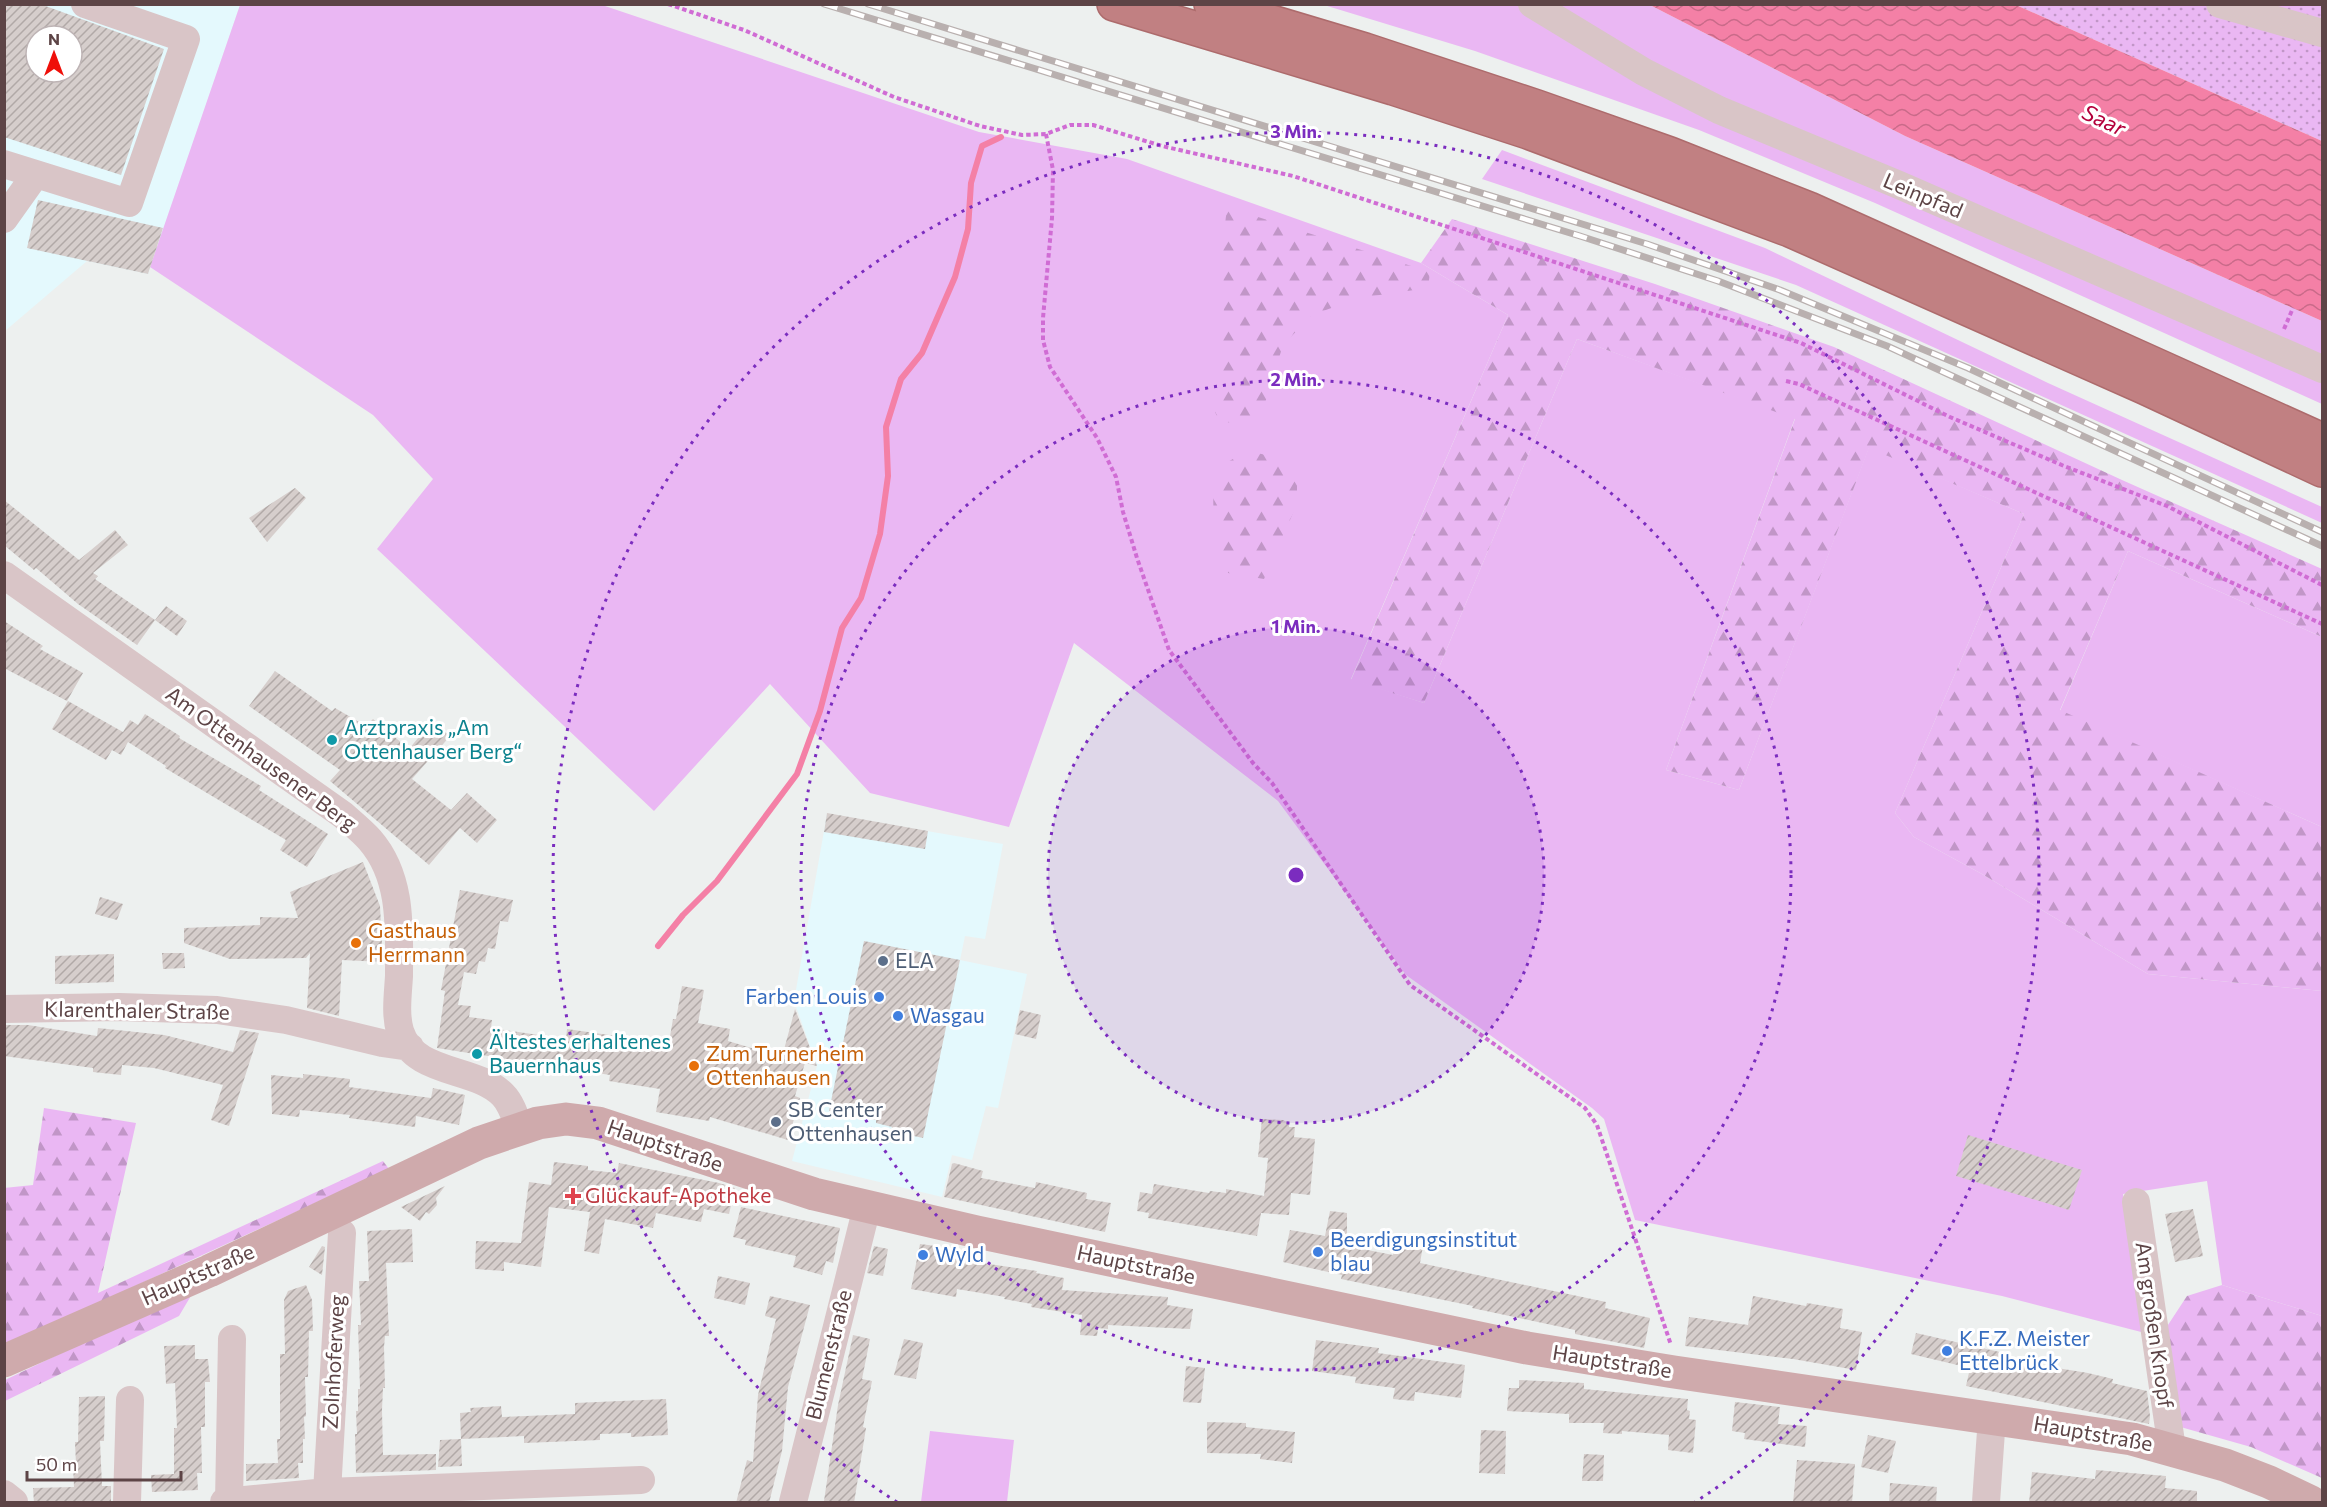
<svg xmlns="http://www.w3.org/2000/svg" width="2327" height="1507" font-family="Commissioner,sans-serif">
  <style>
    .commercial { fill: #e4f9fd; fill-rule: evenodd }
    .grass { fill: #eab7f3 }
    .forest { fill: url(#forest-firs) }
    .park { fill: url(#park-dots) }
    .water { fill: url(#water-waves) }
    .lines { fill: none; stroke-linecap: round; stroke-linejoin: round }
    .stream { stroke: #f480a6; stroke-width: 6 }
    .building { fill: url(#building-hatch); fill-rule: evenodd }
    .highway-casing { stroke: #ad6b6c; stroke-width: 36 }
    .path { stroke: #d06cd4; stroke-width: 4; stroke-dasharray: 4.5 3; stroke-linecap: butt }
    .minor { stroke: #d9c5c7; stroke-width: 28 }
    .major { stroke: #cfaaac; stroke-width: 33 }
    .highway { stroke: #c18082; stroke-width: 33 }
    .rail-casing { stroke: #b9b0af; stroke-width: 7 }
    .rail { stroke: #fff; stroke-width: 4.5; stroke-dasharray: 14; stroke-linecap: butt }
    .ring { fill: none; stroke: #7b2cbf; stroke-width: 3; stroke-dasharray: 3 6 }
    .culture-dot { fill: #0f9aa8; stroke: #fff; stroke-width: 2 }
    .food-dot { fill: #e8710a; stroke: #fff; stroke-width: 2 }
    .service-dot { fill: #5c6f8a; stroke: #fff; stroke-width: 2 }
    .shop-dot { fill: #3f7fe0; stroke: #fff; stroke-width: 2 }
    .health-dot { fill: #e0444e; stroke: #fff; stroke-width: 2 }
    .labels { text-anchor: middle; stroke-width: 6; stroke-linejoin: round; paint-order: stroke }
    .street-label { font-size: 21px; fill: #5d4446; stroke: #fff }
    .culture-label { font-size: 21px; fill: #0d838f; stroke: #fff; text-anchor: start }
    .food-label { font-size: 21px; fill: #c56008; stroke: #fff; text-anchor: start }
    .service-label { font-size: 21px; fill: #4e5e75; stroke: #fff; text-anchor: start }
    .shop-label { font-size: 21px; fill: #366cbe; stroke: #fff; text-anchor: start }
    .health-label { font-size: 21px; fill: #be3a42; stroke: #fff; text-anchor: start }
    .water-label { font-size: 22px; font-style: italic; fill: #b3003b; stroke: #fff }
    .centre { fill: #7b2cbf; stroke: #fff; stroke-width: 3 }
    .ring-label { font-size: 18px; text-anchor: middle; font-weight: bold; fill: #7b2cbf; stroke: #fff; stroke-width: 6; stroke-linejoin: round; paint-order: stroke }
  </style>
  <defs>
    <pattern id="forest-firs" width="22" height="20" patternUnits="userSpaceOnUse" patternTransform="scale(1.5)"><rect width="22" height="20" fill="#eab7f3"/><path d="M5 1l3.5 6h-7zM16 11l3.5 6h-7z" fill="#c196c7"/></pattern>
    <pattern id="park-dots" width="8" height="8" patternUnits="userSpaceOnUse" patternTransform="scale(1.5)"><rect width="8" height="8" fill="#eab7f3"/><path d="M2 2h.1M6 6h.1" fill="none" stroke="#c196c7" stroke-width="1.8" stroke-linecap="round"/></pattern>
    <pattern id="water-waves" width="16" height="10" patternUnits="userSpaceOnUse" patternTransform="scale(1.5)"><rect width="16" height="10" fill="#f480a6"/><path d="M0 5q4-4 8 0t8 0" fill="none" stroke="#c96a89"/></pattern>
    <pattern id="building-hatch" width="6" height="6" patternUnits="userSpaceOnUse" patternTransform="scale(1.5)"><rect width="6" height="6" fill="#d6cecc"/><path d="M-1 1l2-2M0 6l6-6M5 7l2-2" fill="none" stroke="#b1a9a7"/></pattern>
  </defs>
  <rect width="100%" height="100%" fill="#edf0ef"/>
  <path class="commercial" d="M5,5H240L148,274L87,261L5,331ZM36,36H72V72H36Z
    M827,814L1003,844L985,939L965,936L960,960L1027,974L998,1108L986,1106L972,1160L952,1155L942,1197L792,1161L817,1066L794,1001Z"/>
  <path class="grass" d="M240,5H602L979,132L1127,159L1421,263L1508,315L1351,679L1424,703L1577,339L1795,418L1666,770L1739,790L1869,447L2024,514L1895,813L1914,837L1982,874L2148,974L2322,991V1316L2222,1285L2207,1181L2123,1194L2145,1333L2002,1296L1635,1220L1604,1119L1592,1108L1406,975L1278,801L1074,643L1009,827L870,793L770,684L654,811L377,549L433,479L373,415L150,267Z
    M1324,5H1650L1905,136L2322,321V404L1875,203L1699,130L1475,51Z
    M1502,150L1765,248L2048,383L2322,507V523L1796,285L1482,179Z
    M2128,551L2322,637V827L2060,711Z
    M930,1431L1014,1440L1007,1502H921Z"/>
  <path class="forest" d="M1227,207L1430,272L1428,288L1359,298L1312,315L1283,345L1261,416L1243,426L1219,420L1215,412L1225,295L1221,260Z
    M1452,219L1655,284L1834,347L2122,480L2322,569V637L2128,551L2060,710L2322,827V991L2148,974L1982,874L1914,837L1895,813L2024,514L1869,448L1739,790L1666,770L1795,419L1577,339L1424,703L1351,680L1508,315L1421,263Z
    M1249,451L1283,459L1297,483V504L1264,579L1228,573C1220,539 1201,495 1225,465C1230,459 1242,455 1249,451Z
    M44,1108L136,1123L98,1293L383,1161L389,1169L5,1346L4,1188L33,1185Z
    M2222,1285L2322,1316V1478L2251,1447L2177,1426L2164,1331L2187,1296Z
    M195,1289L179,1316L5,1401V1380Z"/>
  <path class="park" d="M2016,5H2322V141Z"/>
  <path class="water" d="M1650,5H2016L2322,141V321L1905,136Z"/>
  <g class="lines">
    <path class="stream" d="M658,946L683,915L717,881L797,774L820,711L842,628L861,598L880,534L888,476L886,427L901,379L922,353L955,277L968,229L971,183L982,146L1001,137"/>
  </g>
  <path class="building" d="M4,4H40L164,49L121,175L4,137ZM36,36H72V72H36Z
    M38,200L163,228L148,274L27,248Z
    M295,488L306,498L267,542L249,518Z
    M4,500L79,560L115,530L128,545L93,573L98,576L95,579L155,620L137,645L78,604L36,568L34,570L4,545Z
    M166,606L187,621L177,636L155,620Z
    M4,621L43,646L40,649L83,673L67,701L4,668Z
    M275,671L332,711L335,708L366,726L373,719L409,749L432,721L450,736L412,779L451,810L467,793L497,820L477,843L460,828L429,865L330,781L340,770L249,706Z
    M68,701L123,732L130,720L138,725L145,714L180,736L179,738L261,786L259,790L328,834L307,867L280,850L286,840L165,768L166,766L128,742L121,755L112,750L106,760L52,729Z
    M827,813L928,831L925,849L824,832Z
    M363,862L380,906L383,962L342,960L339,1016L307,1008L310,953L306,958L230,959L184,943V928L260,925V917L298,918L290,892Z
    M460,890L513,900L508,922L500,921L495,949L488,948L485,962L479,961L476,974L464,972L458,1005L471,1006L469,1017L492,1020L491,1028L566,1039L567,1029L623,1037L622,1040L668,1048L673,1019H676L682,986L704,990L698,1023L730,1029L728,1041L782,1057L795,1009L817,1066L805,1063L795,1096L800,1098L788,1140L710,1117L709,1121L656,1112L660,1089L609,1081L610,1075L437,1048L445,991L441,990Z
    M100,897L123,904L117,920L95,914Z
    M864,941L960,960L923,1138L891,1131L892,1127L876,1123V1120L829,1111Z
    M162,953H184L185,968L163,969Z
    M114,954V982L55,984V956Z
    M1020,1010L1041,1015L1036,1039L1015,1034Z
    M4,1025H28L97,1036L98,1028L164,1035L233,1052L240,1030L259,1033L229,1126L211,1120L223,1085L154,1068L122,1065L121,1075L93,1072V1068L4,1056Z
    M303,1074L350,1079L349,1087L431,1098L433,1088L465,1095L459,1125L416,1116L415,1127L349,1118L350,1115L300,1110L299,1117L272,1114L271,1075L303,1078Z
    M1262,1119L1283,1120L1289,1123V1127H1295L1294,1137L1315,1139L1310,1195L1291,1193L1289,1215L1261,1213L1257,1236L1148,1218L1149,1213L1137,1211L1140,1192L1152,1194L1154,1184L1209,1193L1210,1191L1226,1193V1189L1264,1196L1268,1158L1258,1157Z
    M1968,1135L2082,1170L2069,1210L1956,1176Z
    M554,1162L588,1166V1170L617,1173L619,1163L719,1183L735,1188L729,1214L704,1209L701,1222L656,1213L653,1228L605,1219L599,1254L584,1251L590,1212L549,1207L541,1267L504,1262V1271L475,1269L476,1241L521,1243L529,1182L551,1185Z
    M954,1163L983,1171L981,1178L1035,1188L1036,1182L1087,1193L1086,1199L1111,1203L1105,1232L944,1197L952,1164Z
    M445,1186L436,1198L437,1205L429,1214L426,1212L420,1221L401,1207Z
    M741,1207L840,1228L833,1263L826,1261L822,1275L793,1267L796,1256L745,1245L746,1240L733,1237Z
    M2193,1209L2203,1256L2175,1262L2165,1214Z
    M1330,1211L1347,1213V1246L1393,1255L1396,1241L1423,1246L1420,1263L1606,1302L1605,1308L1650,1318L1644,1348L1575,1334V1330L1472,1308L1473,1306L1341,1279L1342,1275L1283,1262L1290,1230L1325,1236Z
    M412,1229L413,1262L386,1263L389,1336H385L384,1347L385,1388H383L382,1410L383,1455L436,1454V1470L356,1473L355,1434H357L356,1411H358V1389H360L358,1325H361L359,1281H369L367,1231Z
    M920,1244L936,1246L934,1256L1037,1271L1036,1273L1064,1278L1062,1290L1168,1297L1167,1305L1193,1309L1190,1329L1108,1325V1329L1098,1328L1097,1336L1080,1335L1082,1315L1031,1307L1032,1304L1004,1299L1005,1297L957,1289L956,1297L911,1289Z
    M322,1246L325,1247L322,1275L309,1267Z
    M874,1246L888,1249L883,1276L867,1273Z
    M718,1276L750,1283L745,1305L714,1298Z
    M306,1285L312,1300L313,1331H309L308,1377H305L306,1416L304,1417L305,1439H303V1463H298L299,1478L246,1481V1464L278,1463L277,1439H280V1354H285L284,1300L288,1291Z
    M770,1296L810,1305L788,1387L782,1451L769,1503H736L747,1460L753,1462L758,1395L776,1319L765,1316Z
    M1753,1296L1806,1306L1807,1303L1843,1309L1840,1328L1862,1332L1856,1370L1793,1359L1685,1346L1689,1317L1748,1325Z
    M1916,1333L2004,1353L2002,1361L2056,1373L2057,1368L2088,1373L2113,1379L2112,1383L2147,1391L2150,1416L2149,1424L1966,1386L1970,1368L1911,1354Z
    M853,1335L870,1339L862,1379L872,1381L863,1427L866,1428L854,1503H835L824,1501L838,1405Z
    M904,1339L923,1343L916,1379L894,1375Z
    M1316,1340L1379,1348L1378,1353L1465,1365L1461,1398L1415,1392L1414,1401L1393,1399L1395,1388L1355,1383L1356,1377L1312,1371Z
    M195,1345V1359H208L210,1382H205V1427H201L202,1473H197L198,1490L152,1492L151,1475L174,1474V1428H177L175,1383L166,1384L164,1346Z
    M1186,1366L1205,1368L1201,1403L1183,1402Z
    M1519,1380L1584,1383V1389L1688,1399L1687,1410L1690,1411L1689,1419L1696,1420L1693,1453L1668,1450L1669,1435L1622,1431V1434L1603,1433L1604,1423H1569V1414L1507,1411L1509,1388H1519Z
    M105,1396L104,1441H100L102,1486H111V1502L34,1503L33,1488L74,1487L73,1464H76L75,1442H78L79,1397Z
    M666,1399L668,1435L631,1437V1433L600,1434V1440L524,1443V1436L461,1439L460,1413L471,1412L470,1408L501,1406L502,1417L575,1414V1403Z
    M1735,1402L1780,1407L1778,1424L1807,1426L1805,1447L1744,1439L1745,1433L1732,1431Z
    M1207,1422L1246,1423V1427L1295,1432L1292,1463L1260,1459L1261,1454L1207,1453Z
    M1481,1430L1506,1431L1505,1474L1479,1473Z
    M1868,1435L1896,1441L1888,1473L1861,1467Z
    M461,1439L462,1466L438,1467L440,1440Z
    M1584,1454L1604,1455L1603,1481H1582Z
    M1797,1460L1855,1464L1852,1503H1793Z
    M2096,1470L2166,1476L2165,1488L2197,1491V1503H2029L2032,1472L2095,1479Z
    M1890,1483L1937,1487L1936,1503H1889Z"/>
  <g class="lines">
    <defs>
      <path id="highway" d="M1114,4L1393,88L1528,132L1790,230L2144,387L2322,470
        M1211,4L1365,50L1537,107L1670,154L1809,209L2322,440"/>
    </defs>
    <use href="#highway" class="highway-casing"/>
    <path class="path" d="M668,4L744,30L894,97L980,126L1022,135L1046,134L1070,125H1093L1162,146L1293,176L1801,343L1950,417L2064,466L2167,506L2322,585
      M1046,134L1053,170L1052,218L1043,318V340L1050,367L1097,438L1116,477L1123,512L1137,558L1169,650L1253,763L1272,783L1410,985L1585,1108L1597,1125L1671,1345
      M2284,329L2293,308
      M1786,381L1799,384L2322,624"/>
    <path class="minor" d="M1532,4L1644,72L1719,110L1899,185L2322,369
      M2220,4L2322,33
      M4,164L129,203L186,39L85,4
      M4,219L36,174
      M4,575L343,815C352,823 362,831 370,840C403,878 399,930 399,976C398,994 395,1014 400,1031C414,1076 475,1066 503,1095C511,1103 515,1116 519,1127
      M4,1009L119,1007L217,1010L286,1020L382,1043L410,1047
      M2136,1202L2172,1449
      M327,1492L342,1233
      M4,1494L14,1502
      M127,1502L130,1400
      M224,1502L327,1492L641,1480
      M229,1502L232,1339
      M793,1502L867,1207
      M1986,1502L1992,1417"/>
    <path class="major" d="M4,1361L209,1271L479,1143L538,1123L566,1119L598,1123L814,1194L977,1232L1527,1348L1674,1372L2132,1439L2225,1465L2269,1482L2311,1502"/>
    <use href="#highway" class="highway"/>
    <defs>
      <path id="rail" d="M824,4L1580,236L1718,281L1887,346L2322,546
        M868,4L1647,244L1780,290L1968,368L2322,532"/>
    </defs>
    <use href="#rail" class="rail-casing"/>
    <use href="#rail" class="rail"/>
  </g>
  <circle cx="1296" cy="875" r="248" fill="#7b2cbf" fill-opacity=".12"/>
  <g class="ring">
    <circle cx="1296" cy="875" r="248"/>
    <circle cx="1296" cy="875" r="495"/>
    <path d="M897 1502A743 743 0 1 1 1695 1502"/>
  </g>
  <g class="culture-dot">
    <circle cx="332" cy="740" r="6"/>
    <circle cx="477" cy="1054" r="6"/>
  </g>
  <g class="food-dot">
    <circle cx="356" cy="943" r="6"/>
    <circle cx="694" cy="1066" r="6"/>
  </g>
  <g class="service-dot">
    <circle cx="883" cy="961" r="6"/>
    <circle cx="776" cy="1122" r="6"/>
  </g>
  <g class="shop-dot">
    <circle cx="879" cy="997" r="6"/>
    <circle cx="898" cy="1016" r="6"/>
    <circle cx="1318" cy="1252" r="6"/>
    <circle cx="923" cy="1255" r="6"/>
    <circle cx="1947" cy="1351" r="6"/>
  </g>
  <path class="health-dot" d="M570 1187h6v6h6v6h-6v6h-6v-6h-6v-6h6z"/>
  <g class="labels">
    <g class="street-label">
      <text transform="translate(1923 196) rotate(23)" y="7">Leinpfad</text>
      <text transform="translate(261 759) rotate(36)" y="7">Am Ottenhausener Berg</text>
      <text transform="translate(137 1011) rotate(1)" y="7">Klarenthaler Straße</text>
      <text transform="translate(665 1146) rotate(19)" y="7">Hauptstraße</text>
      <text transform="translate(1136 1265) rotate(12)" y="7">Hauptstraße</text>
      <text transform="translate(198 1275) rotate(-24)" y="7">Hauptstraße</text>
      <text transform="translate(2154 1325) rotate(82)" y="7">Am großen Knopf</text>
      <text transform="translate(829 1355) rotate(-76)" y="7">Blumenstraße</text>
      <text transform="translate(334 1362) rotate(-87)" y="7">Zolnhoferweg</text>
      <text transform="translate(1612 1362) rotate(9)" y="7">Hauptstraße</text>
      <text transform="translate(2093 1434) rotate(10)" y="7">Hauptstraße</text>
    </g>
    <g class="culture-label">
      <text x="344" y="735">Arztpraxis „Am<tspan x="344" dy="24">Ottenhauser Berg“</tspan></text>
      <text x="489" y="1049">Ältestes erhaltenes<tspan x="489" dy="24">Bauernhaus</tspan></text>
    </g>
    <g class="food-label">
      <text x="368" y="938">Gasthaus<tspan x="368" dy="24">Herrmann</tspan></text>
      <text x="706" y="1061">Zum Turnerheim<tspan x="706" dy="24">Ottenhausen</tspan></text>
    </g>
    <g class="service-label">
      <text x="895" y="968">ELA</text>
      <text x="788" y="1117">SB Center<tspan x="788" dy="24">Ottenhausen</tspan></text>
    </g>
    <g class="shop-label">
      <text x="867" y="1004" text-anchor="end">Farben Louis</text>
      <text x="910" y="1023">Wasgau</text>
      <text x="1330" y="1247">Beerdigungsinstitut<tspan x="1330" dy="24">blau</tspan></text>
      <text x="935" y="1262">Wyld</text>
      <text x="1959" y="1346">K.F.Z. Meister<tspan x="1959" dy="24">Ettelbrück</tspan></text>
    </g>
    <g class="health-label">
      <text x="585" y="1203">Glückauf-Apotheke</text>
    </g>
    <g class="water-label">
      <text transform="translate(2104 120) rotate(25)" y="8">Saar</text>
    </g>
  </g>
  <circle cx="1296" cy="875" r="9" class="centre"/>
  <g class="ring-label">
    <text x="1296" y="138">3 Min.</text>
    <text x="1296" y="386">2 Min.</text>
    <text x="1296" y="633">1 Min.</text>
  </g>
  <rect width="2327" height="1507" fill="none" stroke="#5d4446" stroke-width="12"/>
  <g transform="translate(54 54)"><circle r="28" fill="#ffffff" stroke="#beb4b5" stroke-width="1.5"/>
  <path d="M0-4.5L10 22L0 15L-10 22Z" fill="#ef0f09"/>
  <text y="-9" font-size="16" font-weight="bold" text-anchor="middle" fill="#5d4446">N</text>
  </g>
  <path d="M27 1471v9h154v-9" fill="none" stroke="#5d4446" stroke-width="3"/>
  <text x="36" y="1471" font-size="18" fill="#5d4446" stroke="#ffffff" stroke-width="4.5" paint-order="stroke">50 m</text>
</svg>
